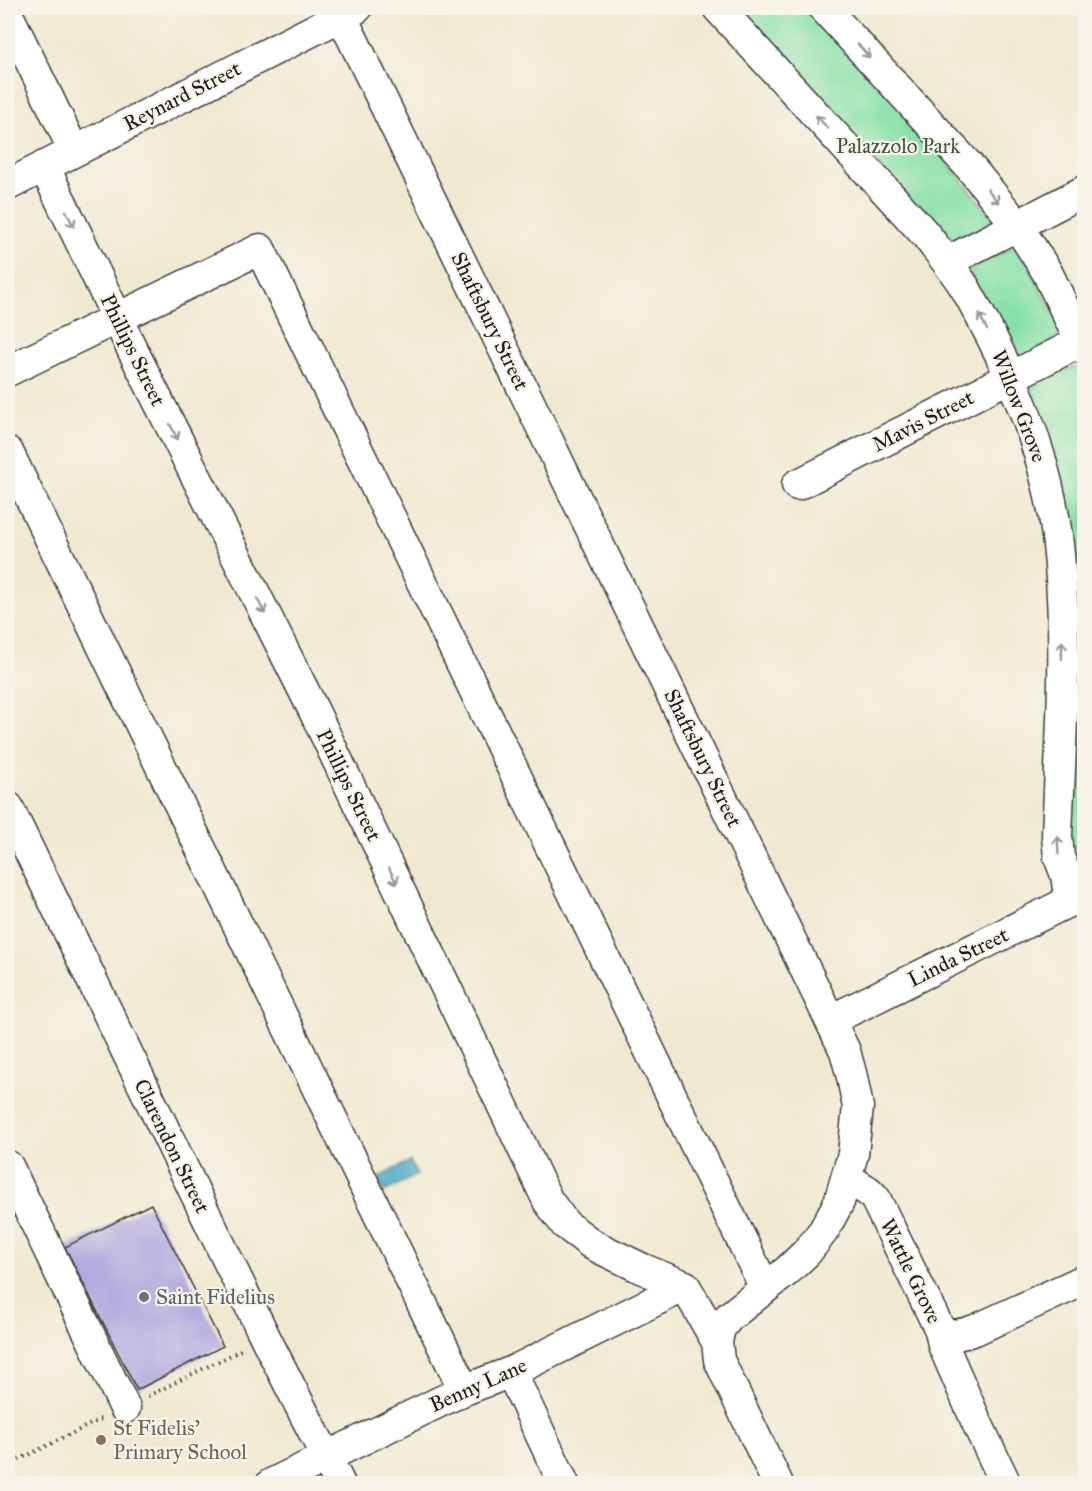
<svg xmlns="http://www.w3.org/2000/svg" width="1092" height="1491" font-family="'IM FELL Great Primer',serif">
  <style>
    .green { fill: #86e1a7; stroke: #517e62; stroke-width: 1.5 }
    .water { fill: #47a8c6; stroke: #326271; stroke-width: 1.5 }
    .building { fill: #b3aadf }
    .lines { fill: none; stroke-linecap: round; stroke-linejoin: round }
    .minor-casing { stroke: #3c3b37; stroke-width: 33 }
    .path { stroke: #3c3b37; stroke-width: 4; stroke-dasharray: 1.5 4.5; stroke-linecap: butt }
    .minor { stroke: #fff; stroke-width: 30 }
    .oneway { stroke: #999 }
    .worship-dot { fill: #6b7280; stroke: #f7f3e8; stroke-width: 2 }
    .education-dot { fill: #8d6e63; stroke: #f7f3e8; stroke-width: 2 }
    .labels { text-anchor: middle; stroke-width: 4.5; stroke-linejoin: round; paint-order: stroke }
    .street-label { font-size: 21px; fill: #1c1c1c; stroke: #f7f3e8 }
    .park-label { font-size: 21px; fill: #3c5746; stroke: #f7f3e8 }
    .worship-label { font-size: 21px; fill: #5b616d; stroke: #f7f3e8; text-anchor: start }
    .education-label { font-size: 21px; fill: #785e54; stroke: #f7f3e8; text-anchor: start }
  </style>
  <rect width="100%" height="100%" fill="#f7f3e8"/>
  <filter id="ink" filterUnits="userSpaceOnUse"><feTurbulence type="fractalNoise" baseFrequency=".0167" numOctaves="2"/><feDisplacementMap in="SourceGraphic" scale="12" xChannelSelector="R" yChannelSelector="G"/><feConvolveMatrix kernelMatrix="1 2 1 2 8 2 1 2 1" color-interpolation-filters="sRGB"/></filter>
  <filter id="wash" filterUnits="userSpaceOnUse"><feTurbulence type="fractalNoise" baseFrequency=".008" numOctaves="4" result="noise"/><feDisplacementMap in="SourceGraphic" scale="24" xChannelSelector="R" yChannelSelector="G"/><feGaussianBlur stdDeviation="1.35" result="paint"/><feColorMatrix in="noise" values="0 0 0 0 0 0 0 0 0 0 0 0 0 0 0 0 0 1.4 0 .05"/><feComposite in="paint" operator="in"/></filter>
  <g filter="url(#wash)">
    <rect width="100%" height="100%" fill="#f0e9d2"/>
    <path class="green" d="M731,8H810L909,114L996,223L951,245Z
      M1019,246L1063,334L1024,359L1013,355L970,274L975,265L1008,249Z
      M1075,367L1083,373L1084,377V876L1074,870L1069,859L1071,601L1028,391C1041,378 1057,372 1075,367Z"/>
    <path class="water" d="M410,1161L417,1175L384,1192L377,1178Z"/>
    <g id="blocks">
      <path class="building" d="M151,1204L223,1346L137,1390L65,1247Z"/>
    </g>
  </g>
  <g filter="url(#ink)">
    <use href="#blocks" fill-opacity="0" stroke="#3c3b37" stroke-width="1.5"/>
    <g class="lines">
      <defs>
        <path id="minor" d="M718,8L926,235C939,252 952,268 964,286C974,303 983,321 992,338C1023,400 1048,466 1057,536C1069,635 1061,736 1057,836L1059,857L1066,875L1070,902
          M824,8L969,166L1017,225L1047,272L1084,349
          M8,15L74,151
          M341,15L845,1051L852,1077L858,1107L853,1154L839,1202L824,1230L807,1252L787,1271L729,1317L720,1328L717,1342L719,1360L778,1484
          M44,166L133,351L313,709L548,1201L565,1224L593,1245L643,1269L685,1286L717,1342
          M8,185L357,8
          M947,262L1084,191
          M8,371L260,249L765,1288
          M8,452L464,1390
          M797,485L1082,341
          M8,807L266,1339L340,1484
          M831,1020L1084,894
          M8,1166L125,1408
          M847,1178L868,1191L875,1198L940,1330C951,1338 963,1334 975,1330L1084,1280
          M940,1330L943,1345L977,1423L1006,1484
          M511,1372L564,1484
          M271,1484L464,1390L511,1372L685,1286"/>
      </defs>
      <use href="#minor" class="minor-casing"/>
      <path class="path" d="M1084,1069V1089
        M148,1396L241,1350
        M8,1465L101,1419"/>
      <use href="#minor" class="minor"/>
    </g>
    <defs><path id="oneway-shaft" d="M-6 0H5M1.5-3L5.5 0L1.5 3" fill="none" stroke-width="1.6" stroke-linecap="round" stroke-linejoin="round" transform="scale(1.5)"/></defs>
    <g class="oneway">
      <use href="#oneway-shaft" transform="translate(864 51) rotate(48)"/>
      <use href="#oneway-shaft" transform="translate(822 122) rotate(-132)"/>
      <use href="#oneway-shaft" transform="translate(993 196) rotate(51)"/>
      <use href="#oneway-shaft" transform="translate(70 219) rotate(64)"/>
      <use href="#oneway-shaft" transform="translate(983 322) rotate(-117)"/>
      <use href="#oneway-shaft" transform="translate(174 432) rotate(63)"/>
      <use href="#oneway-shaft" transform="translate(261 606) rotate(63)"/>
      <use href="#oneway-shaft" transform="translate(1062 650) rotate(-89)"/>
      <use href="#oneway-shaft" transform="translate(1058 845) rotate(-93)"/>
      <use href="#oneway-shaft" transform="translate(393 876) rotate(64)"/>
    </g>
  </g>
  <circle class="worship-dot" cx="144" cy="1297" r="6"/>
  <circle class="education-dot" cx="101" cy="1440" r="6"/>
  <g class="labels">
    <g class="street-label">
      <text transform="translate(182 96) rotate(-27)" y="7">Reynard Street</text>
      <text transform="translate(490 321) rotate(64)" y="7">Shaftsbury Street</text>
      <text transform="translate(133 350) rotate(64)" y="7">Phillips Street</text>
      <text transform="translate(1019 406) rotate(69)" y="7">Willow Grove</text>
      <text transform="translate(923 421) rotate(-27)" y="7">Mavis Street</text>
      <text transform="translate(703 758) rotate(64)" y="7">Shaftsbury Street</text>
      <text transform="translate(349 785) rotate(64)" y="7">Phillips Street</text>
      <text transform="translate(958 957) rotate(-26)" y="7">Linda Street</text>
      <text transform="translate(172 1146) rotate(64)" y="7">Clarendon Street</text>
      <text transform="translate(911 1271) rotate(64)" y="7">Wattle Grove</text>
      <text transform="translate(478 1385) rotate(-24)" y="7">Benny Lane</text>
    </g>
    <g class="park-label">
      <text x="898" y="153">Palazzolo Park</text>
    </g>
    <g class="worship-label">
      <text x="156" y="1304">Saint Fidelius</text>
    </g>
    <g class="education-label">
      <text x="113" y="1435">St Fidelis'<tspan x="113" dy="24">Primary School</tspan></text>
    </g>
  </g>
  <rect width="1092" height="1491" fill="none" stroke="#f7f3e8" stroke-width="30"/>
</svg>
